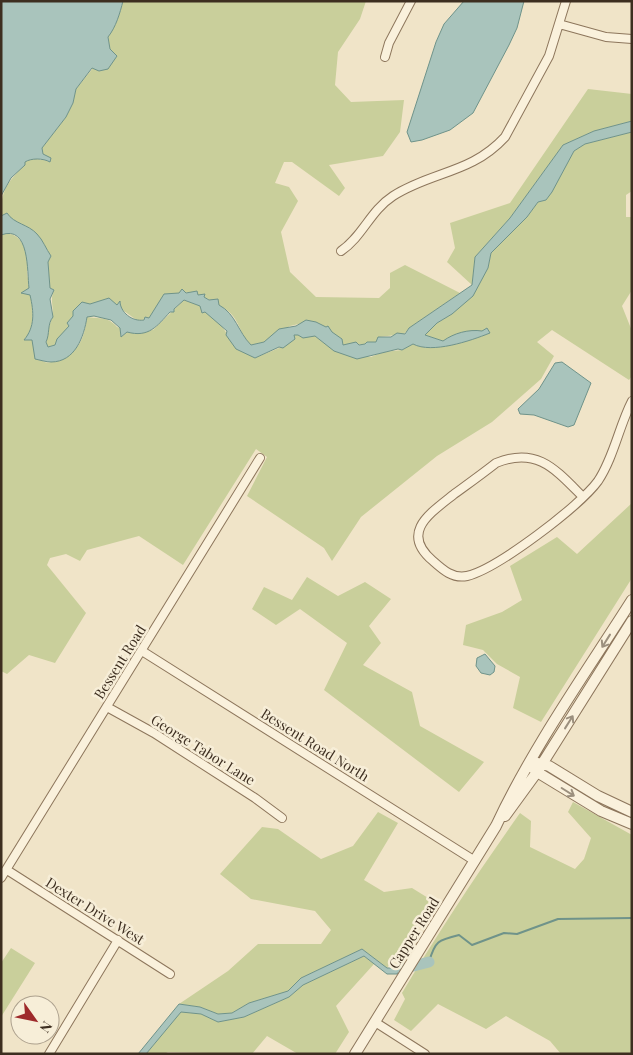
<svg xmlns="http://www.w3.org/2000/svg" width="633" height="1055" font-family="'Playfair Display',serif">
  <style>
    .green { fill: #c9cf9b }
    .water { fill: #a9c4bc; stroke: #6f938a }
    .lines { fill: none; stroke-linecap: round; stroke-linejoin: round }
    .stream { stroke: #6f938a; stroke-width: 2 }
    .river { stroke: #a9c4bc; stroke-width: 11 }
    .minor-casing { stroke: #8d765c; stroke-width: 10 }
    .tertiary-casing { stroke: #8d765c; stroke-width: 12 }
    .minor { stroke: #faf1dc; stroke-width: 8 }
    .tertiary { stroke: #faf1dc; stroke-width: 10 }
    .oneway { stroke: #9c907e }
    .labels { text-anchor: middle; stroke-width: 5; stroke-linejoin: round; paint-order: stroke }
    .street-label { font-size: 14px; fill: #3d2e20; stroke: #f7eed8 }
  </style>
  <rect width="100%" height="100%" fill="#f0e4c8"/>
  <path class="green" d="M123,1H366L360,19L338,52L335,85L351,102L404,100L400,132L383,156L329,165L345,188L339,196L292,162H284L275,183L289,187L298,201L281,232L290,272L316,297L379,298L390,288V273L405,265L460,293L409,328L404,334L379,337L376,342H367L365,344L343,345L341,339L311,321L290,326L264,342L251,345C242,337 240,325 233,316C227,308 216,304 208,299C179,285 164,295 149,318L138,321L107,299C89,304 80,308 68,323L69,326L55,345L47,347C45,340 50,324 52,317C55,309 49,301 54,290L50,288L48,262L51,256C35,230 30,226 1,216C1,189 7,184 24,165V162L30,158L50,161L43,154L42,148L66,117L73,103L76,89L93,68L117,56L110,49L108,36C116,27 120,13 123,1Z
    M588,89L632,94V121L594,131L563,145L510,218L475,257L472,285L447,262L455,248L450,223L510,203Z
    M632,132V191L626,195V217H632V290L622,306L632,331V376L629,380L552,330L537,342L554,356L541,379L492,422L437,456L361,517L332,561L324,548L247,496L267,457L256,449L183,565L139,536L87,550L80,561L66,554L50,558L47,565L86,613L55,663L29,655L7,674L1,671V235C21,227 32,257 27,272C30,295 39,322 25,340H32C35,346 38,357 43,361C47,364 51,362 55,361C79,353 84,340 87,317C99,319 108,316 117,327L120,328L121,337L127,332L153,330L184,300L200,306L220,323L232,342L255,358L284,346L294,335H298L315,336L335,351L371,357L383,352L402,350L413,344C432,354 470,341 490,333L474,330L443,341L425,335L437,323L452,314L488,268L491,253L527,217L538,202L546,200L574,151L585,144Z
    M632,503V578L541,722L513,708L520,677L497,664L483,650L463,645L466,625L502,612L522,600L510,566L557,537L577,554Z
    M307,577L338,596L365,582L391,599L369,626L381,643L363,665L412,692L420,726L484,762L459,792L324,690L347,643L300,609L276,625L252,609L264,587L292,600Z
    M573,802L632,835V1054H561L550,1041L506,1016L486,1029L438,1004L411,1031L394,1020L405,999L402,993C439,931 478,872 520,813L531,821L530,847L575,869L584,859L591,838L568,812Z
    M378,812L398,823L364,880L384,892L412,888L433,901L387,968L362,949L301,978L289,991L249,1003L232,1013L218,1014L200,1007L179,1004L228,971L258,944H321L331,930L315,911L251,899L220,874L262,827L278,829L321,859L353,846Z
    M11,948L35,963L1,1017V963Z
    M364,956L374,964L336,1006L349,1032L335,1054H298L267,1036L252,1054L168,1052L164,1054H146L181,1011L201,1014L218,1022L244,1017L289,997L303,985Z"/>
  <path class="water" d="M1,1H123C120,13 116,27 108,37L110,49L117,56L108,69L99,71L92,68L76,89L73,103L66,117L42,148L43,154L51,158L50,162C43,158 31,158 25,162V165L11,178L1,196Z
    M464,1H524L517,28L509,45L473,113L450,130L422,140L411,142L407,132L436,42L444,24Z
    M632,121V132L585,144L574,151L552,192L546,200L538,202L527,217L491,253L488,268L473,296L452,314L437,323L425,335L443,341C454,333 469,329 482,331L487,328L490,333C470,341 432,354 413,344L402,350L398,349L357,359L334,351L315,336L303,338L298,335H294L295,339L283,348L279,347L255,358L236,349L226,335L227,331L205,312L202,313L200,306L184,300L174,309V312H170C157,326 149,338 127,332L121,337L120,328L111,320L94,316L87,317C84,337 75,362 51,362C46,362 40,360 35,359L32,340H24C35,327 34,312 30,295L21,293L29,288C27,272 30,224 1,235V216L7,213C14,224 28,224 37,234C43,240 46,249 51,256L48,262L50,288L54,290L50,299L53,317C47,324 50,334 46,342L48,347L55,345L57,339L69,326L67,323L73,316V311L82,302L90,304L109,298L117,305L120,301C120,312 132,322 144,320L145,317L149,318L164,294L179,293L182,289L186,293L197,291L198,295L205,294L204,297L209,300L218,299L219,305C236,314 238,332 251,345L264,342L279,329L296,326L306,320L316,322L326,327L328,326L332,332L342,339L343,345L356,342L359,345L365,344L367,342H376L378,337H391L397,333L405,334L409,328L472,285L475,257L510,218L563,145L594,131Z
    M562,362L591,383L574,425L568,427L534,415L520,414L518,409L539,389L555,363Z
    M485,654L495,666L494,672L490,675L481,673L476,666L477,658Z
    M362,949L387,968H401L397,974H387L364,956L303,985L289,997L244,1017L218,1022L201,1014L181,1012L146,1054H138L179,1004L200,1007L218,1014L232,1013L249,1003L288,991L301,978Z"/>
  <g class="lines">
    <path class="stream" d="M429,962C435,941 438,940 459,935L472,945L504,933L517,934L558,919L632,918"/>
    <path class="river" d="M402,969L429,962"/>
    <defs>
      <path id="minor" d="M559,24L606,37L632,39
        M385,57L389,43L411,1
        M341,251C363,236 370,211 393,196C432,171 471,174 505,137L549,56L566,1
        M583,497C556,470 537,446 496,463C482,474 468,484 453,495C429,514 400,533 433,561C443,570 453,579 467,576C497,569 580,506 598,481C614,457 619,426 632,401
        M142,651L475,861
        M107,707L154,733L255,798L282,818
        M7,870L170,974
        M1,878L260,458
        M375,1022L425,1054
        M49,1054L118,940"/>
      <path id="tertiary" d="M538,763L549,766L598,796L632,812
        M533,768L537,772L601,811L632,824
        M505,816L537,772L632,621
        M355,1054L496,826C533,747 585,674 632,600"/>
    </defs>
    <use href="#minor" class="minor-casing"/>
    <use href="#tertiary" class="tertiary-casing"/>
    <use href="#minor" class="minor"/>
    <use href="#tertiary" class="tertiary"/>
  </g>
  <defs><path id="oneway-shaft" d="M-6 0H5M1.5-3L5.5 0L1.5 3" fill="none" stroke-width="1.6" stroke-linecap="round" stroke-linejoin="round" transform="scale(1.25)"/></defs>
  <g class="oneway">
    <use href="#oneway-shaft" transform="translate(606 641) rotate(122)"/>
    <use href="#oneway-shaft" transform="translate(569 722) rotate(-58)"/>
    <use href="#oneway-shaft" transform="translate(568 792) rotate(32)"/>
  </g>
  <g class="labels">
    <g class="street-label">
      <text transform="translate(120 662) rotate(-58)" y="5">Bessent Road</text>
      <text transform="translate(315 745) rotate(32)" y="5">Bessent Road North</text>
      <text transform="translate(203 750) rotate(32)" y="5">George Tabor Lane</text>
      <text transform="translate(95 911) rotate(32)" y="5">Dexter Drive West</text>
      <text transform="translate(414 933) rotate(-58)" y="5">Capper Road</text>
    </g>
  </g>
  <rect width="633" height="1055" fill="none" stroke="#3d2e20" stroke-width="5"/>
  <g transform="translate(35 1020) rotate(123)"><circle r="24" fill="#f7eed8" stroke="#ada18e"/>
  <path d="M0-4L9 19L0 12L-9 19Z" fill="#9e2a2b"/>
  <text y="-8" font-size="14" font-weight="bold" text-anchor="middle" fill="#3d2e20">N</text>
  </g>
</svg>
